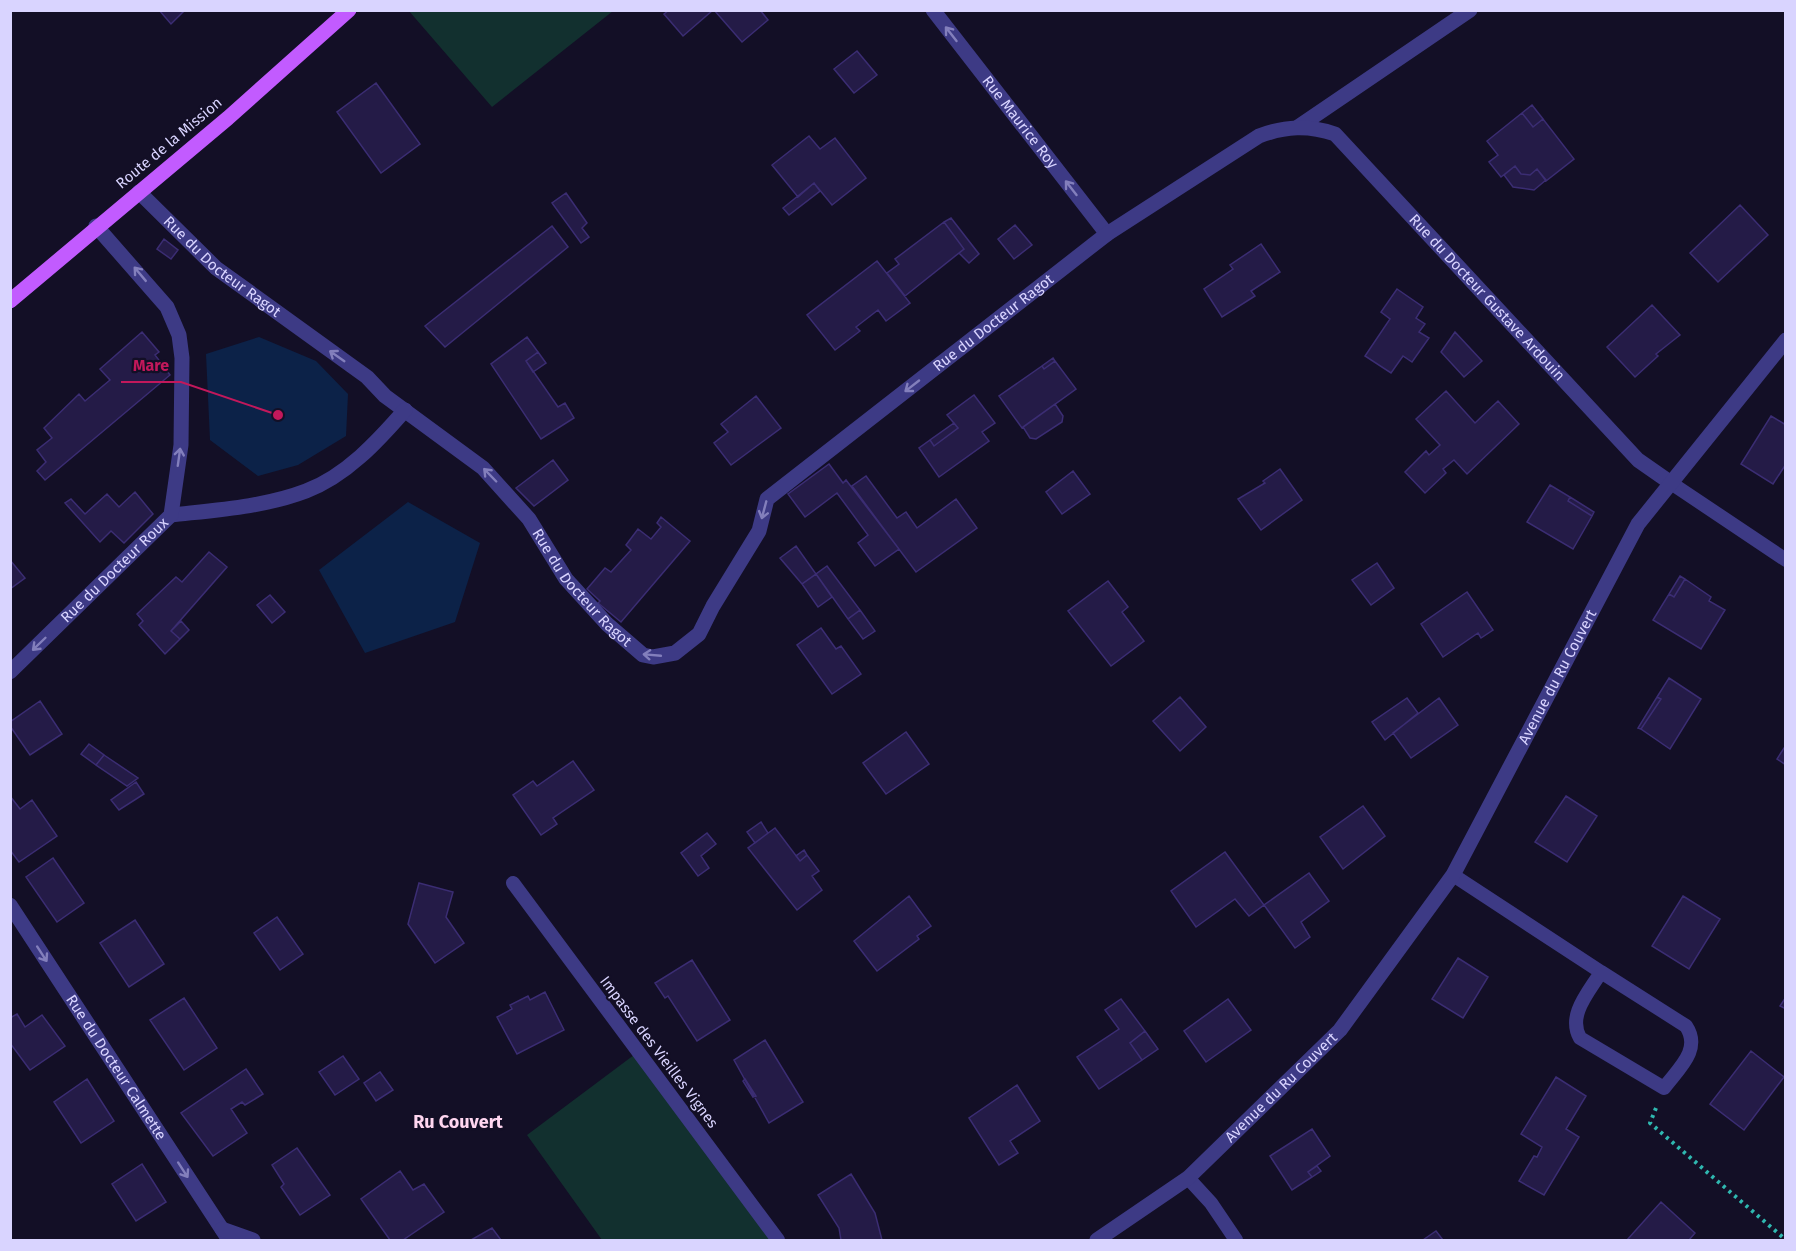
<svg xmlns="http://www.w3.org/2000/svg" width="1796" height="1251" font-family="'Fira Sans',sans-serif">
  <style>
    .green { fill: #12302f }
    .water { fill: #0c2248 }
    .building { fill: #241b47; stroke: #3b2d73; stroke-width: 1.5 }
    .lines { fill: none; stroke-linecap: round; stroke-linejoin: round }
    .path { stroke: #2fb8b0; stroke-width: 4; stroke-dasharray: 3 4.5; stroke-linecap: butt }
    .service { stroke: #3d3a85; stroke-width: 14 }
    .pedestrian { stroke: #3d3a85; stroke-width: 15 }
    .minor { stroke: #3d3a85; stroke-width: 15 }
    .primary { stroke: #c25bff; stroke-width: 15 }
    .oneway { stroke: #837fbc }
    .labels { text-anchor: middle; stroke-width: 4.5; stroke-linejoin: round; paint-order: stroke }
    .street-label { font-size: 15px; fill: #d9d4ff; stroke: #130f26 }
    .quarter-label { font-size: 18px; font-weight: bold; fill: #ffd6f0; stroke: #130f26 }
    .leader { fill: none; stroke: #c2185b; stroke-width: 2 }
    .callout-dot { fill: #c2185b; stroke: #130f26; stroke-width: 2 }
    .callout-label { font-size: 16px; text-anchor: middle; font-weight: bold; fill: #c2185b; stroke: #130f26; stroke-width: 4.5; stroke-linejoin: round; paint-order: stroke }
  </style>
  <rect width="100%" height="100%" fill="#130f26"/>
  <path class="green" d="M409,11H613L492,107Z
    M638,1052L778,1240H602L527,1135Z"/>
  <path class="water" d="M259,337L316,361L348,394L346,436L298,465L258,476L210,440L206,354Z
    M408,502L480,543L455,622L365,653L319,570Z"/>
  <path class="building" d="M159,10H185L171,24Z
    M669,10H713L683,36L664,14Z
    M714,10H760L768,20L742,42Z
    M857,51L877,75L854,93L834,69Z
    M376,83L420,144L381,173L337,112Z
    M1532,105L1543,119L1533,127L1522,113Z
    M1522,113L1533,127L1543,119L1574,159L1546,181L1537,169L1530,175L1521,174L1515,166L1501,177L1489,162L1498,155L1487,141Z
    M809,136L820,149L835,138L866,178L832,205L814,183L798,197L772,165Z
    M1515,166L1521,174L1530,175L1537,169L1546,180L1534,190L1513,187L1504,175Z
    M814,183L820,191L789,215L783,208Z
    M566,193L587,223L582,228L589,237L581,243L552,203Z
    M1740,205L1768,235L1718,282L1690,253Z
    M951,218L979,254L969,263L959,253L964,249L944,222Z
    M944,222L964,249L905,296L887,273L899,264L895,259Z
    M1015,225L1032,245L1014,259L998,239Z
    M552,226L568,247L445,347L425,326Z
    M164,239L178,250L171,259L157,249Z
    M1261,244L1280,272L1251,291L1255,296L1222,317L1204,289L1233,269L1230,265Z
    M877,261L910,303L886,321L878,310L856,327L860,331L835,350L807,315Z
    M1397,289L1423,307L1416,318L1425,324L1419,332L1429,338L1412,362L1403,356L1391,373L1365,356L1390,319L1381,312Z
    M1652,305L1680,335L1656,354L1658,356L1635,377L1607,347Z
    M142,332L159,352L155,355L170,375L45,480L37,471L46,462L37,450L52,438L44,428L79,394L85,401L110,380L100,369Z
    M1455,332L1482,361L1464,377L1441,352Z
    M527,337L538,352L526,361L558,407L565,403L574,418L541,439L491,364Z
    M538,352L546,363L533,372L526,361Z
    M1053,358L1055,361L1044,369L1042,366Z
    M1055,361L1076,389L1022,428L999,396L1042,366L1044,369Z
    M1446,391L1475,423L1498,401L1519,424L1467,474L1454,460L1443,469L1446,473L1425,493L1405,472L1426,451L1429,455L1440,445L1416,419Z
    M974,395L995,423L982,432L989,441L939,477L919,448L930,440L934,446L958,428L947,415Z
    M756,396L781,428L731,465L714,443L728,432L721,424Z
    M1055,404L1063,416L1062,422L1036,439L1030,438L1023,427Z
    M1771,416L1786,425V464L1773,484L1741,464Z
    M954,423L958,428L934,446L930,440Z
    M553,460L568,480L534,506L516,488Z
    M829,464L843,483L846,480L899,549L875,566L858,543L868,535L837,493L805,517L788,494Z
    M1280,469L1302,500L1261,530L1238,499L1265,483L1263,481Z
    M1073,471L1090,494L1062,514L1046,492Z
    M866,476L897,518L906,512L917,528L956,499L977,528L916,572L852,486Z
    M1550,485L1570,497L1568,501L1592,516L1573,549L1527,522Z
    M135,492L153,514L124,543L111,531L100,542L65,503L71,499L85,514L107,494L119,507Z
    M1570,497L1594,512L1592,516L1568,501Z
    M661,517L690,541L621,622L598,603L600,601L587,589L605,568L611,572L631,550L626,545L638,529L651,539L661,527L657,523Z
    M796,546L816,574L802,584L780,558Z
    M209,552L227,567L171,631L180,639L165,654L139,625L143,621L137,614L176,577L182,582Z
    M10,560L25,578L10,589Z
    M1377,563L1394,588L1371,605L1352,580Z
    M827,566L860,610L848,619L816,574Z
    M816,574L832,597L818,607L802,584Z
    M1680,576L1685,579L1674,597L1669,594Z
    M1685,579L1711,597L1709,601L1725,610L1701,649L1653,620L1669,594L1674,597Z
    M1108,581L1128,607L1122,612L1144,641L1111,666L1068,611Z
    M1467,592L1493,630L1481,638L1478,633L1443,657L1421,624Z
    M270,595L285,612L272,623L257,605Z
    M860,610L875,631L863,639L848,619Z
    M181,621L189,630L180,639L171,631Z
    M821,628L836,649L841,646L861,674L832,694L797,645Z
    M1669,678L1701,699L1670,749L1641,729L1661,699L1657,697Z
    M1180,697L1206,727L1180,751L1153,721Z
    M1657,697L1661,699L1641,729L1638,728Z
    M1407,698L1418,713L1385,740L1372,722Z
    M1439,698L1458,725L1411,758L1393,733Z
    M40,701L62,734L30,755L10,726V722Z
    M906,732L929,764L886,794L863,763Z
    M89,744L104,755L96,765L81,754Z
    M1786,745V765L1777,759Z
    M104,755L138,778L127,786L96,765Z
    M573,761L594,790L553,818L557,824L541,835L513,795L533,781L537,786Z
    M136,782L144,794L119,810L111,800Z
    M10,796L20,809L32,800L57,836L19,862L10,850Z
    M1566,796L1597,816L1567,862L1535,842Z
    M1363,806L1385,836L1343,869L1320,837Z
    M761,822L768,833L755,843L747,832Z
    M775,828L800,861L807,855L819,871L812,876L822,890L797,910L748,848Z
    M707,833L716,844L701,856L709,868L698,876L681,853Z
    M804,850L807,855L800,861L796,856Z
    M1225,852L1264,905L1249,916L1235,899L1196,927L1171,891Z
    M53,858L84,903L57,922L26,877Z
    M1309,873L1329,901L1301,922L1310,937L1295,948L1264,905Z
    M419,883L453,892L446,917L464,943L435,963L408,924Z
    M909,896L931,926L917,936L919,939L877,971L854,941Z
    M1683,896L1720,919L1689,969L1652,946Z
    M277,917L303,954L280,970L254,933Z
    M135,920L164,964L129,987L100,943Z
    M1458,958L1488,977L1463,1018L1432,999Z
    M692,960L730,1020L697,1041L668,996L665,998L655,983Z
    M545,992L564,1030L517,1054L497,1017L512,1009L510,1005L528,996L530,1000Z
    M1786,997V1009L1780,1006Z
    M184,998L217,1048L184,1070L150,1020Z
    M1121,999L1145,1031L1130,1043L1142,1060L1099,1089L1077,1057L1119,1029L1105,1010Z
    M1228,999L1251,1030L1206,1062L1184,1031Z
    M17,1014L25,1027L42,1015L65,1046L30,1070L10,1043V1018Z
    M1145,1031L1158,1049L1142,1060L1130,1043Z
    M765,1040L803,1102L769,1123L734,1060Z
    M1751,1051L1784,1077L1744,1130L1710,1104Z
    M343,1056L359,1079L335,1095L319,1072Z
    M246,1069L263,1094L245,1105L242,1102L231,1109L247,1133L213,1156L181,1113Z
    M380,1072L393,1090L376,1101L364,1083Z
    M1556,1077L1586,1096L1566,1129L1579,1137L1544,1195L1519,1181L1534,1156L1537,1157L1542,1147L1521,1134Z
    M87,1079L114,1121L81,1143L54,1102Z
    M745,1079L756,1096L753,1097L743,1081Z
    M1017,1085L1040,1121L1010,1141L1018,1153L999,1165L969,1118Z
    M1312,1129L1330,1156L1308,1172L1312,1177L1292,1190L1270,1156Z
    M297,1148L330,1195L300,1215L281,1187L284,1184L272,1165Z
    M142,1164L166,1202L136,1221L112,1184Z
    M1317,1166L1321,1171L1312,1177L1308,1172Z
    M400,1171L413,1190L424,1184L444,1212L403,1240H390L361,1199Z
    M851,1174L875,1213L882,1240H841L839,1228L818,1195Z
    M1661,1202L1695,1233L1689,1240H1627Z
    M492,1228L501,1240H471Z
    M1436,1231L1443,1240H1423Z"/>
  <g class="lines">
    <path class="path" d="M1656,1108L1650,1123L1786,1240"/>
    <path class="service" d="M1671,483L1786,560
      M1453,875L1601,972C1589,992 1567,1015 1580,1038L1664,1088C1678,1069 1702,1050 1686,1026L1601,972
      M513,883L778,1240
      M1188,1178L1211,1203L1236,1240"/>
    <path class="pedestrian" d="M1298,127L1470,10"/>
    <g class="minor">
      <path id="s1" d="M933,10L1107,234"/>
      <path id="s2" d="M139,192L216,268L367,377L385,396L483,468L529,519L566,579L607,624L643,655L653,657L675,653L699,634L713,606L759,531L767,499L1107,234L1259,136C1286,126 1308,125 1335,134L1638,460L1671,483"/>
      <path d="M171,515C216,510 264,507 306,491C346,476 378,441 405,410"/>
      <path id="s3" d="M10,672L171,515L181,445L182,358L179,335L167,307L96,226"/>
      <path id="s4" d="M10,905L229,1240"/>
      <path d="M222,1229L253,1240"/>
      <path id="s5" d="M1097,1240L1188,1178L1340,1030L1453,875L1638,524L1786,340"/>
    </g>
    <path class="primary" d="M10,301L228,118L349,10"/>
  </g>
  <defs><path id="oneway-shaft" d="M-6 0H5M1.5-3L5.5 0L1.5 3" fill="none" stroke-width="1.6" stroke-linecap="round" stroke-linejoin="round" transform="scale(1.5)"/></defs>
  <g class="oneway">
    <use href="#oneway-shaft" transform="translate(951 34) rotate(-128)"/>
    <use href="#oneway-shaft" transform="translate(1071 188) rotate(-128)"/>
    <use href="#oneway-shaft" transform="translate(140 274) rotate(-130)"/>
    <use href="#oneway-shaft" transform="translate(337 356) rotate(-145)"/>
    <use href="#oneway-shaft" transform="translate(912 386) rotate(142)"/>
    <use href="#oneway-shaft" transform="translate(179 457) rotate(-82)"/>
    <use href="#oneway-shaft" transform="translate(490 475) rotate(-134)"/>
    <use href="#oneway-shaft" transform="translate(764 510) rotate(105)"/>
    <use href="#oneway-shaft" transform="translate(39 644) rotate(136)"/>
    <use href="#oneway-shaft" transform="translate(652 655) rotate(-175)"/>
    <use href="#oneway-shaft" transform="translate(42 954) rotate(57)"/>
    <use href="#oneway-shaft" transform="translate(183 1170) rotate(57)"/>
  </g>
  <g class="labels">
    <g class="street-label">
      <text dy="5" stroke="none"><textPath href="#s1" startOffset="142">Rue Maurice Roy</textPath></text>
      <text transform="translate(169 143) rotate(-40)" y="5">Route de la Mission</text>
      <text dy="5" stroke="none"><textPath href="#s2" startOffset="112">Rue du Docteur Ragot</textPath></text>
      <text dy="5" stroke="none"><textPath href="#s2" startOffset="1818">Rue du Docteur Gustave Ardouin</textPath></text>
      <text dy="5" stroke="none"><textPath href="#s2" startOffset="1192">Rue du Docteur Ragot</textPath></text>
      <text dy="5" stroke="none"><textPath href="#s3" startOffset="146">Rue du Docteur Roux</textPath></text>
      <text dy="5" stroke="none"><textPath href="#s2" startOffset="598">Rue du Docteur Ragot</textPath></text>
      <text dy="5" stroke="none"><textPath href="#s5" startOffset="738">Avenue du Ru Couvert</textPath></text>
      <text transform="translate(659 1052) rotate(53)" y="5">Impasse des Vieilles Vignes</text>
      <text dy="5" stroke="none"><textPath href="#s4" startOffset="194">Rue du Docteur Calmette</textPath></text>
      <text dy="5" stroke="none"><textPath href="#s5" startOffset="240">Avenue du Ru Couvert</textPath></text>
    </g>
    <g class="quarter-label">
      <text x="458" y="1128">Ru Couvert</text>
    </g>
  </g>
  <path class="leader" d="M278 415L181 382H121"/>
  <circle class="callout-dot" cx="278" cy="415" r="6"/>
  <g class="callout-label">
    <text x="151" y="371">Mare</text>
  </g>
  <rect width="1796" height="1251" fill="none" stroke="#d9d4ff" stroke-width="24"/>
</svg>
